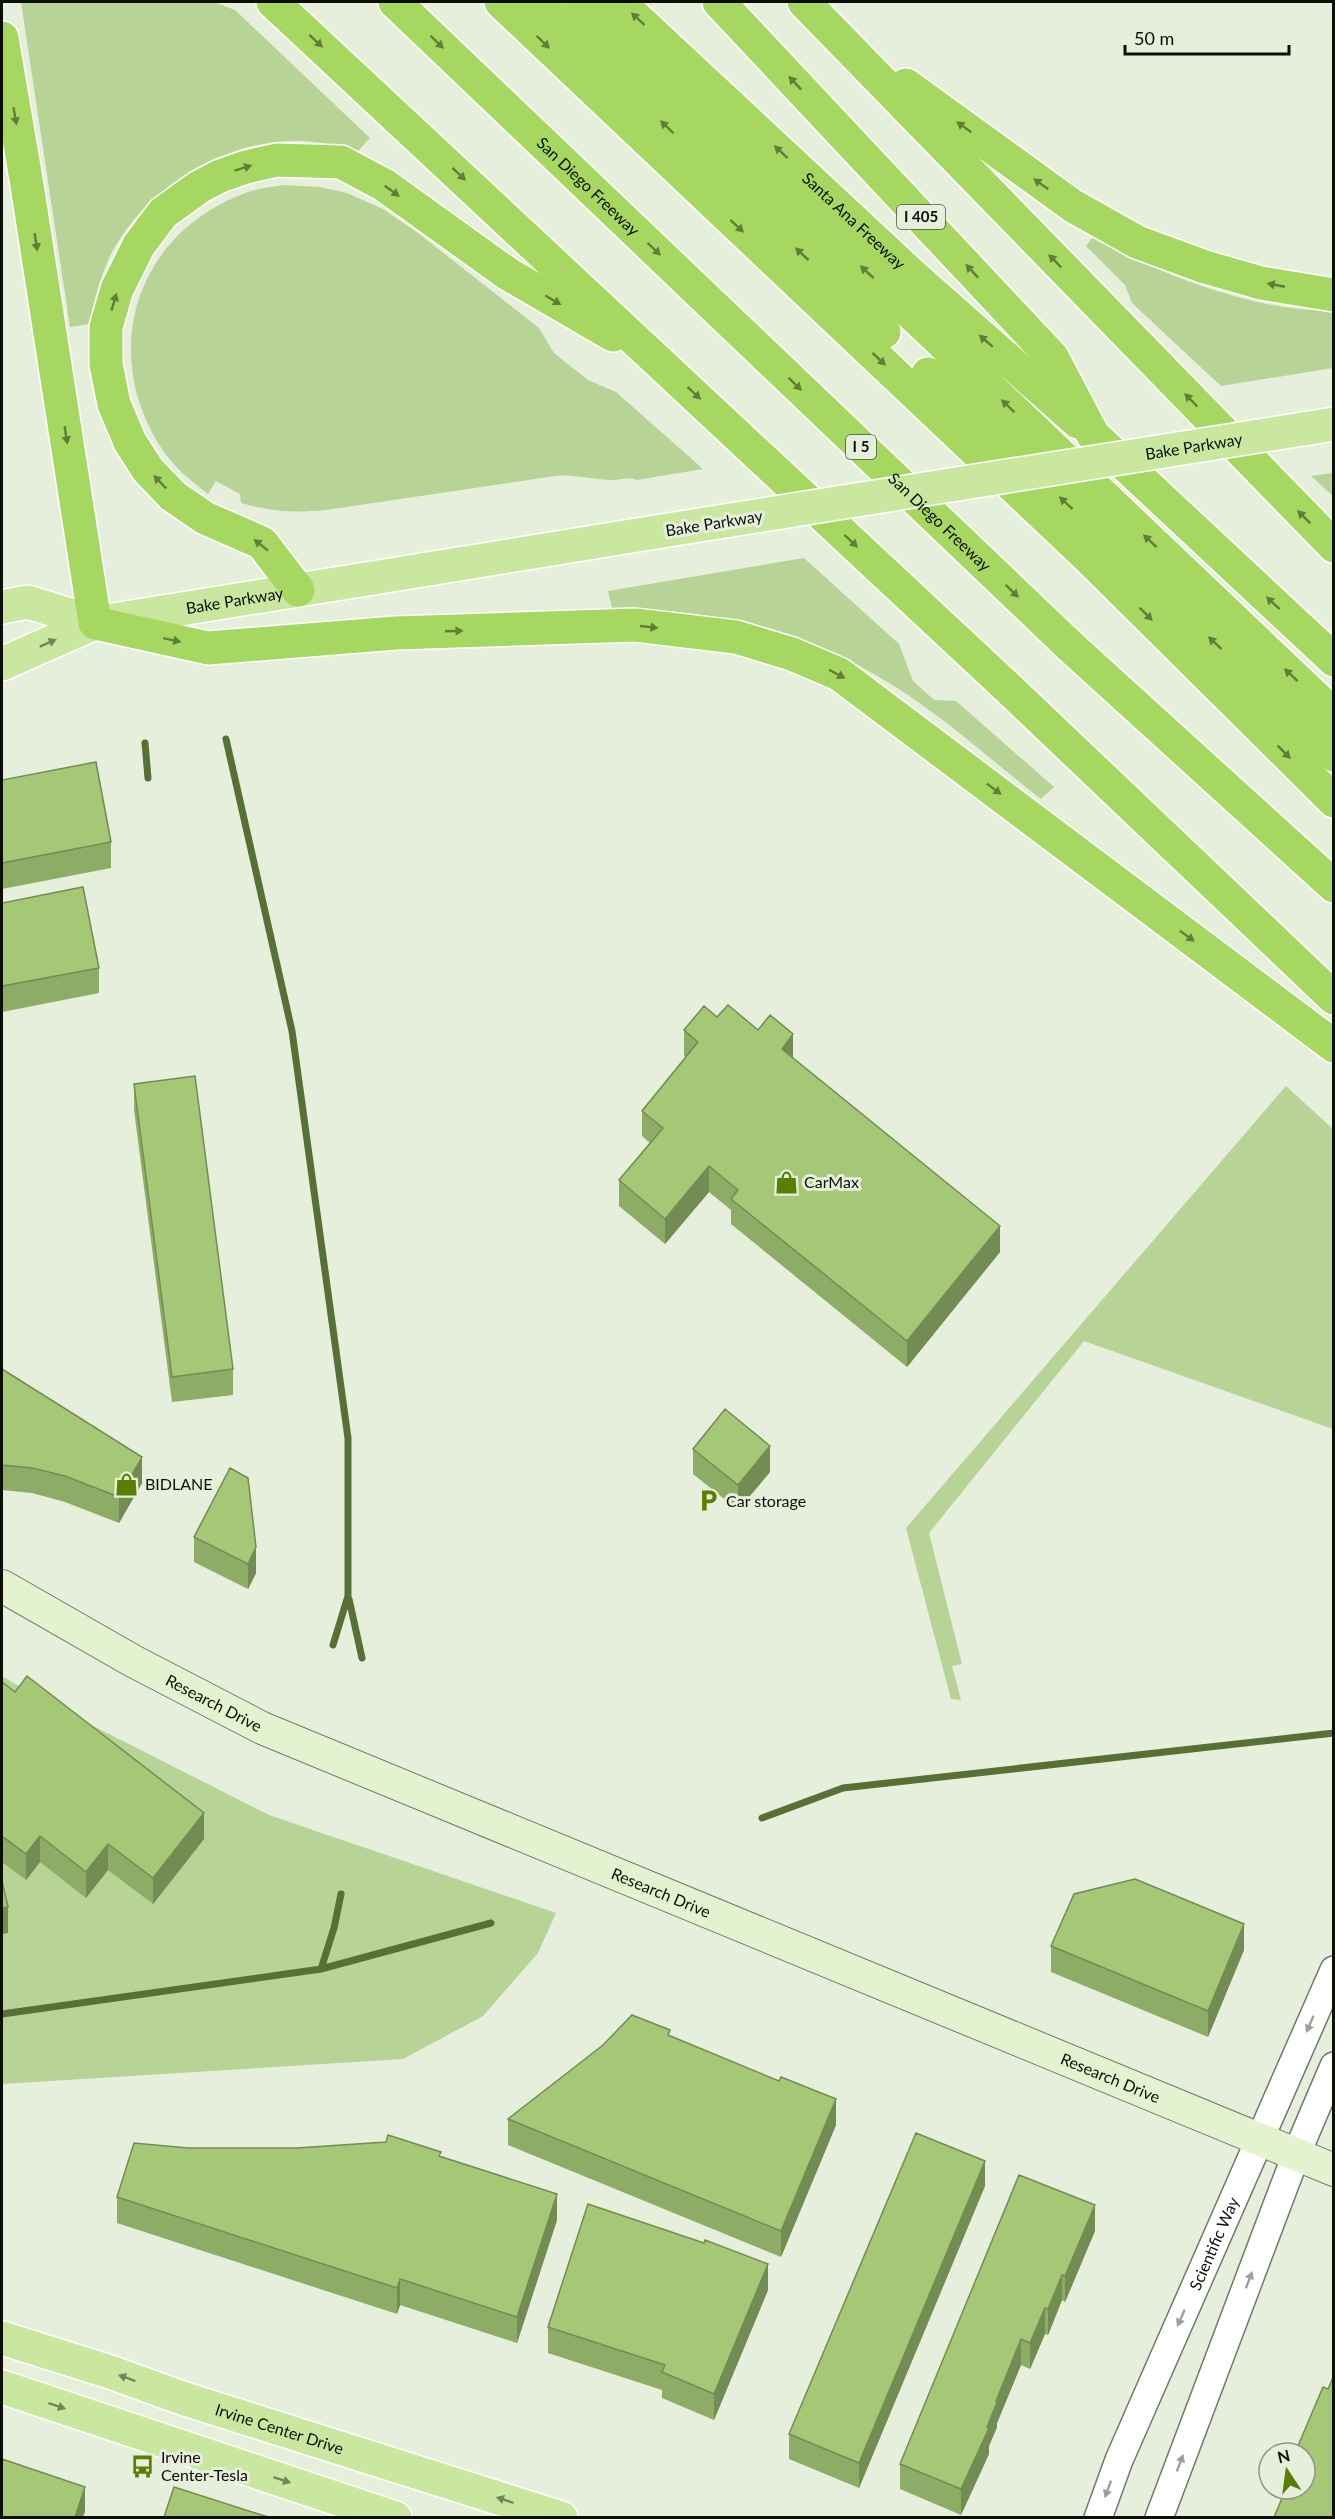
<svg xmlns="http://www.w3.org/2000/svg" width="1335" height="2519" font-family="Lato,sans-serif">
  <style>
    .green { fill: #b7d396 }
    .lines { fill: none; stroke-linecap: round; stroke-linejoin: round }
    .stream { stroke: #587036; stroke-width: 7 }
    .tertiary-casing { stroke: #717968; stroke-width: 30 }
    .secondary-casing { stroke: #717968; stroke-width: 34 }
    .primary-casing { stroke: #fff; stroke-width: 36 }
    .motorway-casing { stroke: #fff; stroke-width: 36 }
    .tertiary { stroke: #fff; stroke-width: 27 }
    .secondary { stroke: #e4f3cf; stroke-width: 32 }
    .primary { stroke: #cae7a0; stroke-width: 33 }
    .motorway { stroke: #a6d760; stroke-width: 33 }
    .primary-bridge-casing { stroke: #fff; stroke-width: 36; stroke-linecap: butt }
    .primary-bridge { stroke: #cae7a0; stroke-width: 33 }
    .wall { fill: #8dac65 }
    .shaded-wall { fill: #738c53 }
    .building { fill: #a4c876; stroke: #738c53; stroke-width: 1.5 }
    .oneway { fill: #617d38 }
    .oneway2 { fill: #74855c }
    .oneway3 { fill: #9e9f9c }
    .labels { text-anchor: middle; stroke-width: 6; stroke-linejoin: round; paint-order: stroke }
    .shield { fill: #e6efdc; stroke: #4d5248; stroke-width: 1.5 }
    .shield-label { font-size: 15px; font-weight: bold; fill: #0c0e08 }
    .street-label { font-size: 16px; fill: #0c0e08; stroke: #e6efdc }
    .poi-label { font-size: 16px; fill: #0c0e08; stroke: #e6efdc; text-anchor: start }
  </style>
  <rect width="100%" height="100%" fill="#e6efdc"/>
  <path class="green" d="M21,2H214L235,10L370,138L357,152C345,149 333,145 321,143C239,130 149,182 111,254C100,276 95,300 89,324L70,327Z
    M284,185L320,187L347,193L383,209L418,233L539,328L554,353L588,380L616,392L703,469L637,480C629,476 621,480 613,480C593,480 575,474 555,476L326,510C293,513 273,512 241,503L240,494L216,481L208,494C191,481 174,467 162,449C98,351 136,232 248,192C259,188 272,187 284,185Z
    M1092,238C1167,276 1248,310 1333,311V368L1221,386L1132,303L1125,285L1086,246Z
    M1333,473H1334L1333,496L1311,476Z
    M804,558L899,644L913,681L934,700L956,701L1054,787L1041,799C997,765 954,726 908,695C813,632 725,610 612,608L608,591Z
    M1286,1086L1333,1129V1429L1084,1341L929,1533L962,1664L952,1666L961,1700L951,1699L906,1528Z
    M2,1676L42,1700L269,1815L556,1913L538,1953L483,2016L403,2059L2,2084Z"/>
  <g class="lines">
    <path class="stream" d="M226,739L292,1031L348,1438V1596L333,1645
      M145,743L148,778
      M349,1599L362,1658
      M762,1818L843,1788L1334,1733
      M321,1969L334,1928L341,1894
      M2,2014L321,1969L491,1923"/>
    <defs>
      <g id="tertiary">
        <path id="s1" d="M1098,2518L1119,2460L1334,1970"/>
        <path d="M1159,2518L1296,2155L1334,2066"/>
      </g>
      <g id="secondary">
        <path id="s2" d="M2,1586L133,1661L262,1728L1334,2170"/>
      </g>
      <g id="primary">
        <path d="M2,607L28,602L95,623"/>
        <path id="s3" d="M2,664L95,623L693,526"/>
        <path id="s4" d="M2,2338L110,2372L182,2398L561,2518"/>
        <path d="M2,2387L395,2518"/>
      </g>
      <g id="motorway">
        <path d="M273,2L1007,687L1334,998"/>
        <path id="s5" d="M395,2L1071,647L1334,886"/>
        <path d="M501,2L1089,558L1334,801"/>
        <path d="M535,2L884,332"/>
        <path d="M577,2L930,331L1334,715"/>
        <path id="s6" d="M619,2L911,274L1078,422"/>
        <path d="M719,2L1052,357L1093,435L1334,660"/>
        <path d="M804,2L1334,546"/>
        <path d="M2,38L27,185L95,623L208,648L396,633L635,625L736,637L792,654L839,674L1334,1046"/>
        <path d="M906,85L1073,206L1137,242L1205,267L1261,283L1334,295"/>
        <path d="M928,374L1334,755"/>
        <path d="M298,590L262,543L205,518L173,496L148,470L130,442L114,404L106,364V327L117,289L139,245L163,213L199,187L220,176L246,167L277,160L341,162L384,185L508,274L613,335"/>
      </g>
    </defs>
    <use href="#tertiary" class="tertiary-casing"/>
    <use href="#secondary" class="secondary-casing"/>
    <use href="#primary" class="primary-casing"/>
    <use href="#motorway" class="motorway-casing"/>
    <use href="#tertiary" class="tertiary"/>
    <use href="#secondary" class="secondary"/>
    <use href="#primary" class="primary"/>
    <use href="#motorway" class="motorway"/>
    <defs>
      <g id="primary-bridge">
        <path id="s7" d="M693,526L1334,424"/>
      </g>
    </defs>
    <use href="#primary-bridge" class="primary-bridge-casing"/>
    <use href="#primary-bridge" class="primary-bridge"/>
  </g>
  <path class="wall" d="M2,780L111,842V868L2,889Z
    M2,903L99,968V993L2,1012Z
    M717,1017L793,1059L1000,1252L907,1367L731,1224V1210L709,1192L665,1244L619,1206V1180L650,1143L642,1136V1111L686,1057L684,1056V1030Z
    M134,1084L233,1369V1395L172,1402L134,1110Z
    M2,1369L142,1483L119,1523L65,1502L32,1493L2,1490Z
    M693,1449L770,1472L738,1510L693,1474Z
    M230,1468L256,1573L248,1589L194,1562V1537Z
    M2,1682L204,1839L153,1904L108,1870L86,1898L40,1862L26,1880L2,1862Z
    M1051,1946L1244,1950L1208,2037L1051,1972Z
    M670,2036L836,2125L781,2257L508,2145V2119Z
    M188,2148L441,2156L557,2220L517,2343L400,2305L397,2314L117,2223V2197Z
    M985,2186L859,2488L789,2459V2434Z
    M1095,2231L1065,2302L1062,2300L1048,2335L1045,2334L1030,2369L1021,2365L997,2423V2427L989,2446V2454L961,2515L900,2489V2464Z
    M768,2290L714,2420L662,2398V2390L548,2353V2327Z"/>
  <path class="shaded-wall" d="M793,1034V1060L782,1049Z
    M709,1166V1192L665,1244V1219Z
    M1000,1226V1252L907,1367V1341Z
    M770,1446V1472L738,1510V1485Z
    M142,1457V1483L119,1523V1497Z
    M256,1547V1573L248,1589V1564Z
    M204,1813V1839L153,1904V1878Z
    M40,1836V1862L26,1880V1854Z
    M108,1844V1870L86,1898V1872Z
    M8,1907V1933L2,1934V1908Z
    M1244,1924V1950L1208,2037V2011Z
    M836,2099V2125L781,2257V2231Z
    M985,2161V2186L859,2488V2463Z
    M557,2194V2220L517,2343V2317Z
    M1095,2205V2231L1065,2302V2276Z
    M768,2264V2290L714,2420V2394Z
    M1062,2275V2300L1048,2335V2309Z
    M400,2279V2305L397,2314V2288Z
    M1045,2308V2334L1030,2369V2343Z
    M1021,2339V2365L997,2423V2427L989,2446V2454L961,2515V2489Z
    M85,2487V2512L83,2517H75Z"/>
  <path class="building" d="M96,762L111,842L2,863V780Z
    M83,887L99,968L2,986V903Z
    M728,1005L758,1030L770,1015L793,1034L782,1049L1000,1226L907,1341L731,1199L738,1190L709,1166L665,1219L619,1180L663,1128L642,1111L698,1042L684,1030L704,1006L717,1017Z
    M195,1076L233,1369L172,1377L134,1084Z
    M2,1369L142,1457L119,1497L65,1476L32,1468L2,1465Z
    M725,1409L770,1446L738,1485L693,1449Z
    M230,1468L248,1478L256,1547L248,1564L194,1537Z
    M27,1676L204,1813L153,1878L108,1844L86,1872L40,1836L26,1854L2,1836V1682L15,1692Z
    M1135,1879L1244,1924L1208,2011L1051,1946L1074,1894Z
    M2,1881L8,1907L2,1908Z
    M632,2015L670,2030L668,2035L779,2081L781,2077L836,2099L781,2231L508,2119L603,2045Z
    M916,2133L985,2161L859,2463L789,2434Z
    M388,2135L441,2152L439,2156L557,2194L517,2317L400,2279L397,2288L117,2197L134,2143L188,2148H297L386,2142Z
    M1019,2175L1095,2205L1065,2276L1062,2275L1048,2309L1045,2308L1030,2343L1021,2339L996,2401L997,2402L987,2427L989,2428L961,2489L900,2464Z
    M588,2204L704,2243L705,2240L768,2264L714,2394L662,2372L665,2365L548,2327Z
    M1334,2375V2517H1274L1286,2489H1305V2453H1295L1323,2387L1328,2389Z
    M2,2459L85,2487L75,2517H2Z
    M174,2487L268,2517H164Z"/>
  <defs><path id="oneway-solid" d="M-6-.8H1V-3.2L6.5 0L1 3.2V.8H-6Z" transform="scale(1.5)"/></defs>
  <g class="oneway">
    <use href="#oneway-solid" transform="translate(638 19) rotate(-137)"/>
    <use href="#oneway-solid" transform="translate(316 41) rotate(43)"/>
    <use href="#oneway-solid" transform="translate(437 42) rotate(44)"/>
    <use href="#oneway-solid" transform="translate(543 42) rotate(44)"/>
    <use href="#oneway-solid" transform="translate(795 83) rotate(-133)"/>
    <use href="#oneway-solid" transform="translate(15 116) rotate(80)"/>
    <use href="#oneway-solid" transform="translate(667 127) rotate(-136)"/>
    <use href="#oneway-solid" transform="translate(964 127) rotate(-144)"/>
    <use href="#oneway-solid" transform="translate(781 152) rotate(-137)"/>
    <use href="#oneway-solid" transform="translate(243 168) rotate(-17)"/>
    <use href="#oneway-solid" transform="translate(459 174) rotate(43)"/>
    <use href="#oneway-solid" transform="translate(1041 184) rotate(-144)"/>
    <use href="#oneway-solid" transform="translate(392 191) rotate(36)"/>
    <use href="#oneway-solid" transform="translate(737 226) rotate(43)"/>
    <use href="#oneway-solid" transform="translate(36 242) rotate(81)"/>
    <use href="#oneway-solid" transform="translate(654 249) rotate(44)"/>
    <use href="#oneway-solid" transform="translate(802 254) rotate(-137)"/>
    <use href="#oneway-solid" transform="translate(1055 261) rotate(-134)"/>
    <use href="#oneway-solid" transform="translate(972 271) rotate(-133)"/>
    <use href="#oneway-solid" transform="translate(867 272) rotate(-137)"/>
    <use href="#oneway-solid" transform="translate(1276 285) rotate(-169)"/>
    <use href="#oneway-solid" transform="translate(553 300) rotate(30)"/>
    <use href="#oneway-solid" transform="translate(114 302) rotate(-74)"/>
    <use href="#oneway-solid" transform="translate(986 341) rotate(-139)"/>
    <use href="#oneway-solid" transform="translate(879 359) rotate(43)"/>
    <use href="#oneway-solid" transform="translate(795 384) rotate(44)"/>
    <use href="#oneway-solid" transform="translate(694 393) rotate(43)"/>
    <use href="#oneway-solid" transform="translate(1191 400) rotate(-134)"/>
    <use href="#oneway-solid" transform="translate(1008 406) rotate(-136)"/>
    <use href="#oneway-solid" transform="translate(66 435) rotate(81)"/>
    <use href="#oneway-solid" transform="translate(160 482) rotate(-134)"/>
    <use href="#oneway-solid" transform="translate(1066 503) rotate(-137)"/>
    <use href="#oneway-solid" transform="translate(1304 517) rotate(-135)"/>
    <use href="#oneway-solid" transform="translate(851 541) rotate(43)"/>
    <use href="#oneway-solid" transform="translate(1150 541) rotate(-137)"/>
    <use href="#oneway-solid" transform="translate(261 545) rotate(-141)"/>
    <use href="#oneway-solid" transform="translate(1012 591) rotate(44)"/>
    <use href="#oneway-solid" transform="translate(1273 603) rotate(-137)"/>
    <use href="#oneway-solid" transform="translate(1146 614) rotate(45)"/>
    <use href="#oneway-solid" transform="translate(649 627) rotate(6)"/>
    <use href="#oneway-solid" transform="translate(454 631) rotate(-2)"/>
    <use href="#oneway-solid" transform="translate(172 640) rotate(12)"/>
    <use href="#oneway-solid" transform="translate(1215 643) rotate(-137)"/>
    <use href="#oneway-solid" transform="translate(837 674) rotate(28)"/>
    <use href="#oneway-solid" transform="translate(1291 675) rotate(-137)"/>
    <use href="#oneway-solid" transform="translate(1284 752) rotate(45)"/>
    <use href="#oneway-solid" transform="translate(994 789) rotate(37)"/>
    <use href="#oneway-solid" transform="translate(1187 936) rotate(37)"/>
  </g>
  <g class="oneway2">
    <use href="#oneway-solid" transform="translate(48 643) rotate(-24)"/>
    <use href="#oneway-solid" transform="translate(127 2378) rotate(-160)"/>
    <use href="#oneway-solid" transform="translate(57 2406) rotate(18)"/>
    <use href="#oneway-solid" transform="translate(282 2480) rotate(18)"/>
    <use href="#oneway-solid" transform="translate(505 2500) rotate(-162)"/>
  </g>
  <g class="oneway3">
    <use href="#oneway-solid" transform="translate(1310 2024) rotate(113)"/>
    <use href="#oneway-solid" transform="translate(1249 2280) rotate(-69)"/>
    <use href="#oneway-solid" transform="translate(1181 2318) rotate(114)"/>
    <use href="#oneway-solid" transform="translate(1180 2463) rotate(-69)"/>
    <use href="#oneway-solid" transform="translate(1108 2489) rotate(110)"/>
  </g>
  <defs>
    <symbol id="shop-bare" viewBox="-9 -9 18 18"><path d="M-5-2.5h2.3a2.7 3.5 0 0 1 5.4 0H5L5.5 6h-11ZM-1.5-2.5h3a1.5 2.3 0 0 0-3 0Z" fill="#587f00" stroke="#e6efdc" stroke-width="2.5" paint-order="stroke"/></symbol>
    <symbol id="parking-bare" viewBox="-9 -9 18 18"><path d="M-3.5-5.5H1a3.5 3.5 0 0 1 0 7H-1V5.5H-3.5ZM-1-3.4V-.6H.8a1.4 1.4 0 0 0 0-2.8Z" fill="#587f00" stroke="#e6efdc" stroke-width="2.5" paint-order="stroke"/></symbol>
    <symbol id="bus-bare" viewBox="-9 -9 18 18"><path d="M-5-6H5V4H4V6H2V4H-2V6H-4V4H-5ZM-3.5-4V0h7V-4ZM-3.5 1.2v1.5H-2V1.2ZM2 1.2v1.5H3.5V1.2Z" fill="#587f00" stroke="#e6efdc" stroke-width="2.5" paint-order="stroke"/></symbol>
  </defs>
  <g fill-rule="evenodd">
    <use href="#shop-bare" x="770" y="1166" width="33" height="33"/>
    <use href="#shop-bare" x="110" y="1468" width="33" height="33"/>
    <use href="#parking-bare" x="692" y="1484" width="33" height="33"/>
    <use href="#bus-bare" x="126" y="2450" width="33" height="33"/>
  </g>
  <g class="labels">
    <g class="shield">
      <rect x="897" y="205" width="48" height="24" rx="4.5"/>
      <rect x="846" y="435" width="30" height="24" rx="4.5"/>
    </g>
    <g class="shield-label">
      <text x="921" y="222">I 405</text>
      <text x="861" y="452">I 5</text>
    </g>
    <g class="street-label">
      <text dy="6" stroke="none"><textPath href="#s5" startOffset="267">San Diego Freeway</textPath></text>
      <text dy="6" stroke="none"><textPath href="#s6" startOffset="321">Santa Ana Freeway</textPath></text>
      <text dy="6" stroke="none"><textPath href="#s7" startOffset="507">Bake Parkway</textPath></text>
      <text dy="6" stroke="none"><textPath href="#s5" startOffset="753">San Diego Freeway</textPath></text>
      <text transform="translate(714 523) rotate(-9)" y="6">Bake Parkway</text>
      <text dy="6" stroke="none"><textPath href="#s3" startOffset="243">Bake Parkway</textPath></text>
      <text dy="6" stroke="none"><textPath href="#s2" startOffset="242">Research Drive</textPath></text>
      <text dy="6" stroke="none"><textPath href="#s2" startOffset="728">Research Drive</textPath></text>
      <text dy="6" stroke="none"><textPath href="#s2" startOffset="1214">Research Drive</textPath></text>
      <text dy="6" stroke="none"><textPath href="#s1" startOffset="298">Scientific Way</textPath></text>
      <text dy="6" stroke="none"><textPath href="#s4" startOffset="292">Irvine Center Drive</textPath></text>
    </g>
    <g class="poi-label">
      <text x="804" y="1188">CarMax</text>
      <text x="145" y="1490">BIDLANE</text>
      <text x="726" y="1507">Car storage</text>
      <text x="161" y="2463">Irvine<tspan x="161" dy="18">Center-Tesla</tspan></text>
    </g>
  </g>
  <rect width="1335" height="2519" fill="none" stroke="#0c0e08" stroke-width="6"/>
  <g transform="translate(1287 2471) rotate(347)"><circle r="28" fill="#e6efdc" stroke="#8f9587" stroke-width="1.5"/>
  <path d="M0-4.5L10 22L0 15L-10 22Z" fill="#587f00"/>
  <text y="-9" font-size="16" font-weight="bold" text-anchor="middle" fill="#0c0e08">N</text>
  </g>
  <path d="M1125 45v9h164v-9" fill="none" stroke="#0c0e08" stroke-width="3"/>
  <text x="1134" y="45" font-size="18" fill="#0c0e08" stroke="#e6efdc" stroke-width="4.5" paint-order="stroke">50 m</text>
</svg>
